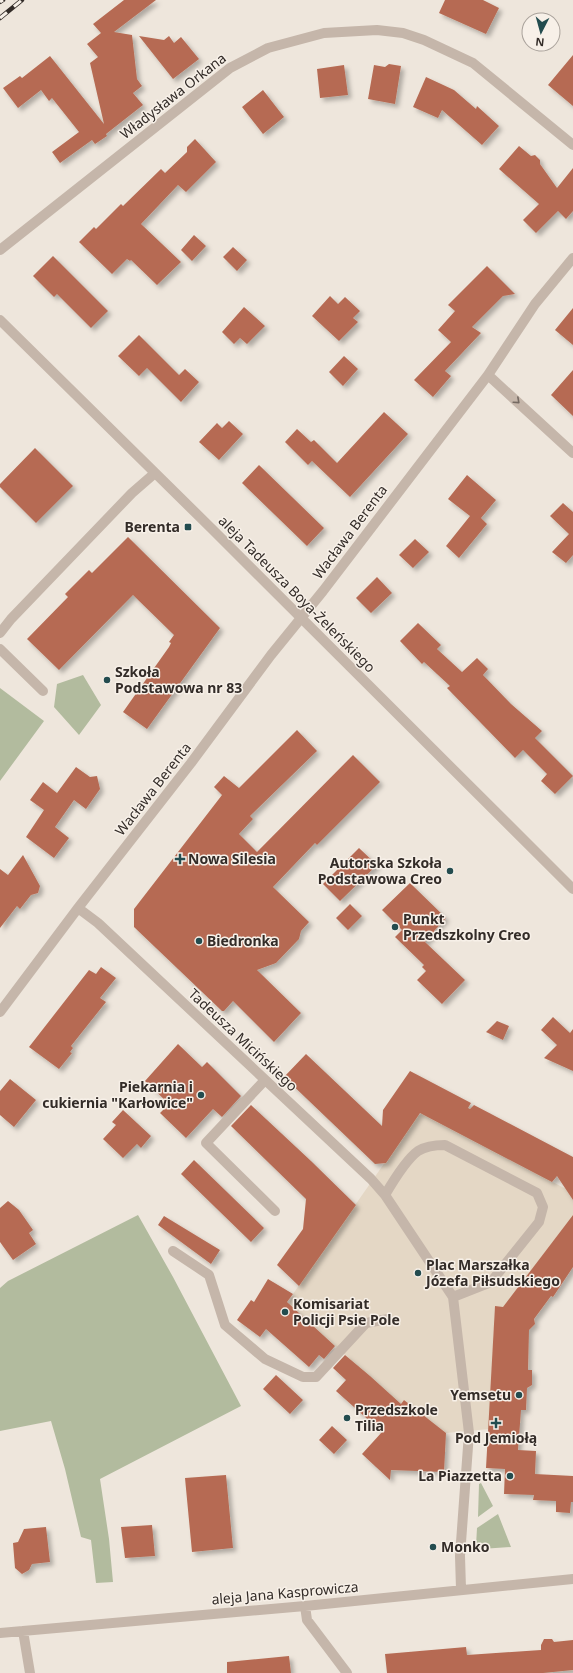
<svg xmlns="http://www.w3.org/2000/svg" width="573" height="1673" font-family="'Noto Sans',sans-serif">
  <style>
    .green { fill: #b2bb9e }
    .plaza { fill: #e4d7c5 }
    .building { fill: #b66b53; filter: url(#shadow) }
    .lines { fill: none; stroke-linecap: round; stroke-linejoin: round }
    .minor { stroke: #c5b6aa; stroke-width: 10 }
    .rail-casing { stroke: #332c28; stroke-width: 4.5 }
    .rail { stroke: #f7f0e8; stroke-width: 3; stroke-dasharray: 9; stroke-linecap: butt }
    .oneway { stroke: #756a62 }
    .poi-dot { fill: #234c4f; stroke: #f7f0e8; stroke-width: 1.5 }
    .labels { text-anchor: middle; stroke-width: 3; stroke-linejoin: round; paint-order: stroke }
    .street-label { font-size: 14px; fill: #332c28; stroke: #f7f0e8 }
    .poi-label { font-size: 14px; font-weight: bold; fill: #332c28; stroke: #f7f0e8; text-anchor: start }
  </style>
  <defs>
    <filter id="shadow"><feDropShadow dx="3.5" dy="3.5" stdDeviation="2" flood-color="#0004"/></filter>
  </defs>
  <rect width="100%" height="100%" fill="#eee6dc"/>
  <path class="green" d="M83,675L101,705L79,735L54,707L57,684Z
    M0,688L44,721L0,781Z
    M138,1215L173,1277L241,1406L100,1479L109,1539L113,1582L96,1583L91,1540L81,1537L65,1469L51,1421L0,1431V1288L8,1281Z
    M481,1483L493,1506L478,1517L479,1484Z
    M498,1514L511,1547L481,1549L476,1546L477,1528Z"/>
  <path class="plaza" d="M422,1114L566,1189L573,1200V1215L504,1307H495L489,1429L446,1433L404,1400L400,1405L289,1304L293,1294L418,1115Z"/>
  <path class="building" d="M124,0H156L114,32L132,35L137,79L142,86L133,93L143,105L106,134L107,136L95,144L92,140L60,163L52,152L79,132L52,98L49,101L41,90L18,108L3,88L20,76L22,78L50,56L104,124L90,63L98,57L87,44L101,33L93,24Z
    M445,0H483L499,8L486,34L439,13Z
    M139,36L164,40L169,36L174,43L181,37L199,59L173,79Z
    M573,55V106L548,85Z
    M389,64L401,66L395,104L368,99L374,65L385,67Z
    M344,65L348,95L320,98L317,69Z
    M426,77L454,90L476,109L477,106L499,126L482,145L442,110L438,118L413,107Z
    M263,90L284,117L263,134L242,107Z
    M195,139L216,162L186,192L178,185L141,224L181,262L157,285L131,260L130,261L127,259L112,274L79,242L94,227L96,229L121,204L123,206L161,169L165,173L187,152V147Z
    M519,146L531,156L535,155L540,160V164L557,188L573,168V211L566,219L558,211L536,233L523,220L539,204L499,169Z
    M194,235L206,246L192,261L181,250Z
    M233,247L247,260L237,271L223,257Z
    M53,256L108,311L91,328L57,294L54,297L33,276Z
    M487,266L515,294L503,296L472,327L481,333L445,371L451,376L433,397L414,380L451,342L438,330L455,311L448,305Z
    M330,296L338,304L345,297L360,311L353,318L358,322L339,341L312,316Z
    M244,307L265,326L247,344L240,338L234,344L222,332Z
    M573,308V345L555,330Z
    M139,335L179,375L185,369L199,382L181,402L147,368L139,376L118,356Z
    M344,356L358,369L343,386L329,372Z
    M573,370V416L551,395Z
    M384,412L408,434L350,497L312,461L308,465L285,442L297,429L311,442L314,440L337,463Z
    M229,421L243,434L219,460L199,442L217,423L222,428Z
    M35,448L73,486L36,523L0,487V484Z
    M259,465L324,528L307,546L242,483Z
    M467,475L496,500L481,518L487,524L459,558L446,546L470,516L448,499Z
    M563,503L573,512V555L566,563L552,552L569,534L550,516Z
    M128,537L220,628L147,729L123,712L169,647L171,643L169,642L174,635L133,595L59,670L27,639L68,597L65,594L89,570L92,573Z
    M415,539L429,552L413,568L399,555Z
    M377,577L392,593L371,613L356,598Z
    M418,623L441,645L437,649L462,672L477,658L488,669L483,675L511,704L542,731L535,738L573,776L555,794L541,781L547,774L523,750L515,758L447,688L450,686L424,662L422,664L400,641Z
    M297,730L317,751L250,816L253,819L239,834L257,852L353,755L380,782L317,845L315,843L273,887L309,922L301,931L299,939L276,963L257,970L301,1013L274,1042L233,1001L224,1011H222L134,927V909L222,795L214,787L224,776L239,788Z
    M76,767L90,777L97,776L100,789L86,809L74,800L55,827L69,838L54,858L26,837L44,810L30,800L43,782L57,793Z
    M359,848L377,865L340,901L323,884Z
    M23,855L40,886L38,893L31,895L20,909L17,906L0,928V869L8,875Z
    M410,883L446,918L434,931L435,933L425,942L465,980L442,1004L417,980L426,971L422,967L424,965L395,937L402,930L382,910Z
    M350,904L362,916L348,930L336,918Z
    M101,967L116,978L100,998L106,1002L71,1046L73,1048L70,1052L72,1053L59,1069L29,1047L89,970L96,974Z
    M553,1017L570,1033L573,1029V1071L544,1058L557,1045L541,1030Z
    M497,1021L509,1026L503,1040L486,1032Z
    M178,1044L202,1067L207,1062L241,1096L222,1117L213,1109L186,1138L160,1113L169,1104L145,1081Z
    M306,1054L382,1126L383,1110L410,1071L471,1103L468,1108L470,1109L474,1105L573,1157V1200L557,1176L552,1182L420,1113L386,1163L375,1164L284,1077Z
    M10,1079L36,1100L14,1127L0,1115V1091Z
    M251,1105L311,1161L356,1205L299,1286L277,1265L303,1229L306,1199L231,1126Z
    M123,1110L151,1136L141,1148L137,1144L123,1158L103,1139L116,1125L112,1122Z
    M194,1160L264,1228L251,1242L181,1174Z
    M8,1201L19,1210L33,1230L29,1233L36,1244L13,1260L0,1242V1208Z
    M573,1215V1267L553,1297L551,1296L534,1319L535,1324L529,1330L528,1370H532V1385L527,1388L526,1410H521L518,1450L536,1451L535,1474L573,1476V1502H571L570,1513L556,1512V1501L533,1500L534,1495L504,1494L505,1469L486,1468L495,1306L503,1307Z
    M164,1216L220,1250L211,1264L158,1225Z
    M268,1279L293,1294L287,1302L335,1346L324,1359L319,1355L309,1367L266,1329L260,1337L237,1320L251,1300L254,1302Z
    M345,1355L370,1376L401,1404L404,1400L446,1433L444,1472L391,1470L390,1480L362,1454L382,1432L336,1391L346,1380L333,1368Z
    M276,1375L303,1400L290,1414L263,1389Z
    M332,1426L347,1440L334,1454L319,1440Z
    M226,1475L233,1548L192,1552L185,1478Z
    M152,1525L155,1556L125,1558L121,1527Z
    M46,1527L50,1562L32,1564L29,1570L22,1574L15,1568L13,1543L18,1542L24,1529Z
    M544,1639H552L554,1642L573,1640V1670L543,1673H387L385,1654L466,1647L467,1655L541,1650V1645Z
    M289,1656L291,1673H227V1662Z"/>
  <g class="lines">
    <path class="minor" d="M0,250L230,68L268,48L324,33L377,30L403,33L424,40L473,63L573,145
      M0,320L211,528L573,889
      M488,375L573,453
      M0,633L11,619L132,493L155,473
      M0,649L43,691
      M78,908L98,923L371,1179L385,1195L453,1297
      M0,1012L78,908L191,763L271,655L323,591L488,375L535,304L573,258
      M265,1080L206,1143L275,1211
      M385,1195C392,1183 407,1159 418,1151C426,1146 436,1145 445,1145L537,1193L543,1207L539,1222L491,1282L453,1297L469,1433L460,1556L461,1589
      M173,1251L209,1275L225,1325L265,1359L303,1377H316L366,1323L388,1319
      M305,1606L307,1620L347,1673
      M23,1631L30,1673
      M0,1633L305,1606L573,1579"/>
    <defs>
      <path id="rail" d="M0,2L3,0
        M0,18L22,0"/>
    </defs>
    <use href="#rail" class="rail-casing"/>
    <use href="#rail" class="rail"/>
  </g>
  <defs><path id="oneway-chevron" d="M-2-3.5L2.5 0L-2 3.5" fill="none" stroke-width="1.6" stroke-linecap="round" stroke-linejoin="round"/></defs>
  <use class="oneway" href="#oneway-chevron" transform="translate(517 401) rotate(42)"/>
  <g class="poi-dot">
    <rect x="184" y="523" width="8" height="8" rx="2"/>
    <circle cx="107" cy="680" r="4"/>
    <path d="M178 853h4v4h4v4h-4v4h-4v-4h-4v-4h4z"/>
    <circle cx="450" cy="871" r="4"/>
    <circle cx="395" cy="927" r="4"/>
    <circle cx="199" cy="941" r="4"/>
    <circle cx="201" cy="1095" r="4"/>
    <circle cx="418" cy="1273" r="4"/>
    <circle cx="285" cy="1312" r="4"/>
    <circle cx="519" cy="1395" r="4"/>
    <circle cx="347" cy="1418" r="4"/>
    <path d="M494 1417h4v4h4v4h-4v4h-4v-4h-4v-4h4z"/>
    <circle cx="510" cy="1476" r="4"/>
    <circle cx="433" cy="1547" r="4"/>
  </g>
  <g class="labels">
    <g class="street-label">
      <text transform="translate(173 96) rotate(-38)" y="5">Władysława Orkana</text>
      <text transform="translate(350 532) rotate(-53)" y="5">Wacława Berenta</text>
      <text transform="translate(297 594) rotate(45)" y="5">aleja Tadeusza Boya-Żeleńskiego</text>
      <text transform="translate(153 789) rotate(-52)" y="5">Wacława Berenta</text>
      <text transform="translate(243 1040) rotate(43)" y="5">Tadeusza Micińskiego</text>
      <text transform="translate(285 1593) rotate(-5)" y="5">aleja Jana Kasprowicza</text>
    </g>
    <g class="poi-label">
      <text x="180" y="532" text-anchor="end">Berenta</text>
      <text x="115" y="677">Szkoła<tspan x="115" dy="16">Podstawowa nr 83</tspan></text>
      <text x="188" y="864">Nowa Silesia</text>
      <text x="442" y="868" text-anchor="end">Autorska Szkoła<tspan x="442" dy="16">Podstawowa Creo</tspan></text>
      <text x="403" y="924">Punkt<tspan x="403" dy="16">Przedszkolny Creo</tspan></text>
      <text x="207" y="946">Biedronka</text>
      <text x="193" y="1092" text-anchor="end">Piekarnia i<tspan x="193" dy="16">cukiernia "Karłowice"</tspan></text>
      <text x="426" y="1270">Plac Marszałka<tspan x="426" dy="16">Józefa Piłsudskiego</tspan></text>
      <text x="293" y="1309">Komisariat<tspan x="293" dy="16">Policji Psie Pole</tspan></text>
      <text x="511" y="1400" text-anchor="end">Yemsetu</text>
      <text x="355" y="1415">Przedszkole<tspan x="355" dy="16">Tilia</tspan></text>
      <text x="496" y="1443" text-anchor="middle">Pod Jemiołą</text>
      <text x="502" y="1481" text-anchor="end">La Piazzetta</text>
      <text x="441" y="1552">Monko</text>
    </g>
  </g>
  <g transform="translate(541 32) rotate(186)"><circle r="19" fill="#f7f0e8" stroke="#a9a29b"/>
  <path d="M0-3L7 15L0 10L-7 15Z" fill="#234c4f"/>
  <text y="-6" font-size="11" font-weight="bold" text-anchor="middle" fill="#332c28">N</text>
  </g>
</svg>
